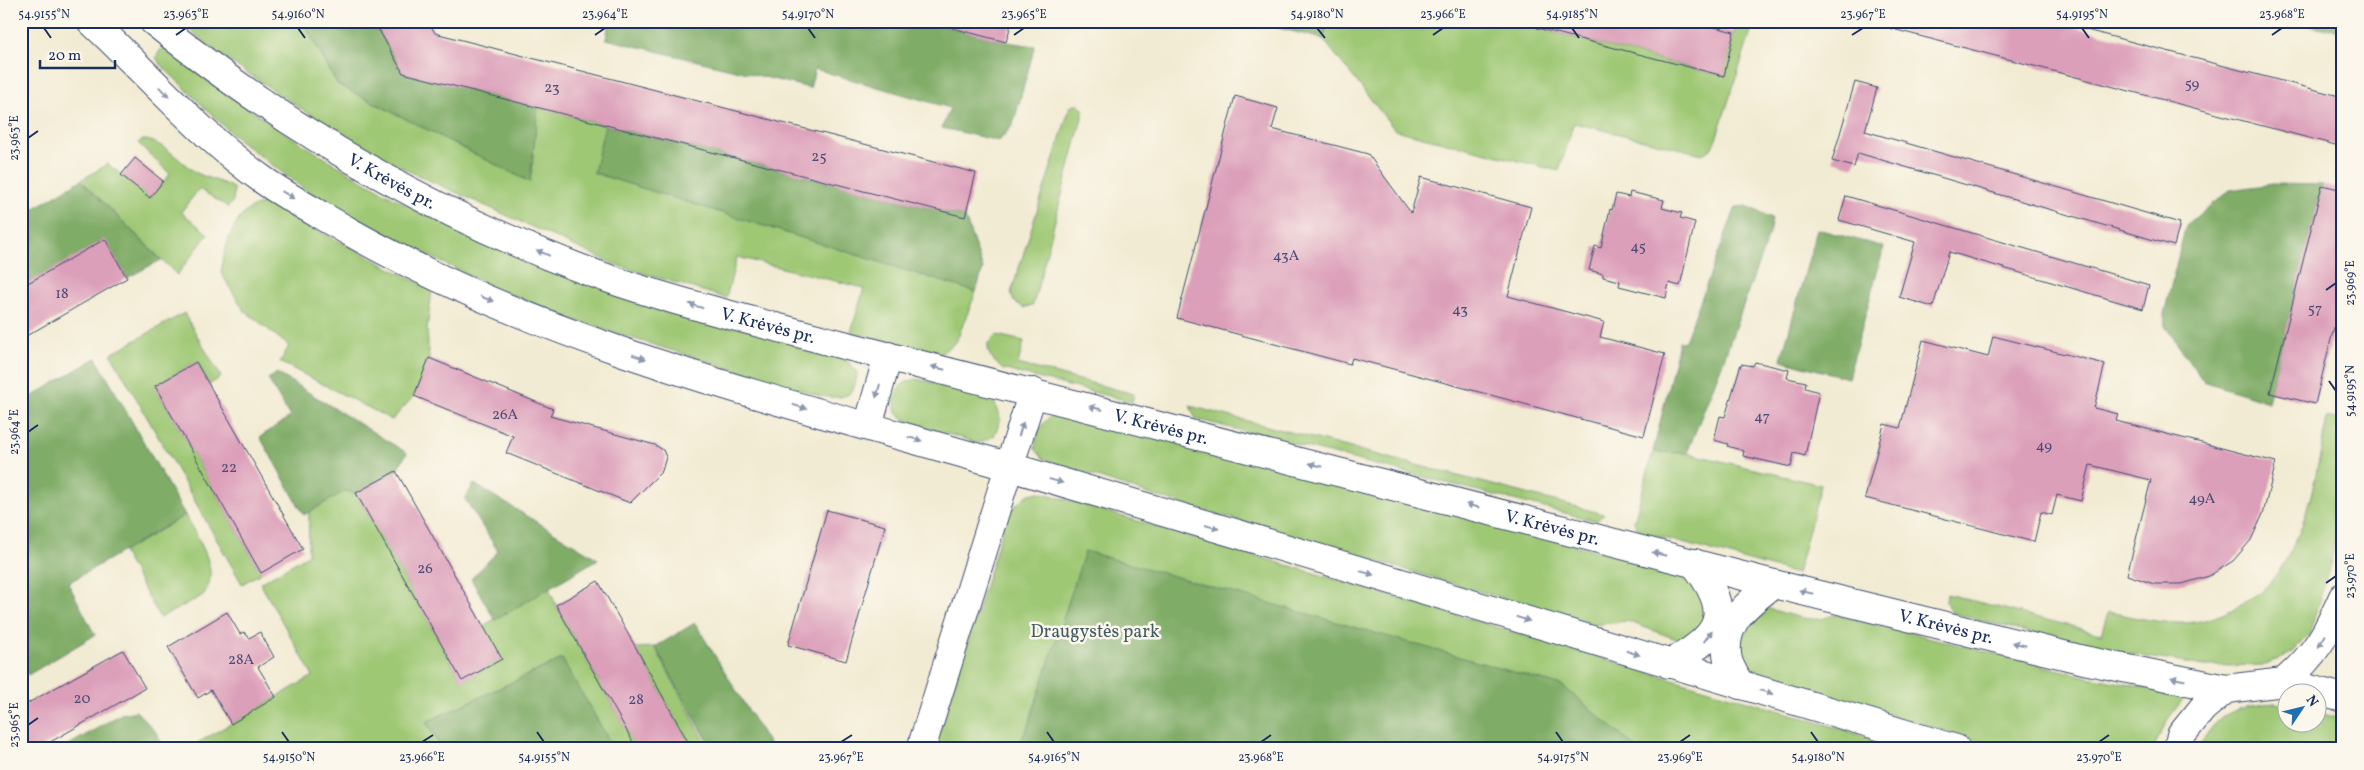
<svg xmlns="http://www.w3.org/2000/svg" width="2364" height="770" font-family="Vollkorn,serif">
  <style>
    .green { fill: #9fc874; stroke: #5d7c69 }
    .forest { fill: #7fac66; stroke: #4d6e62 }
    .building { fill: #dc9fb9 }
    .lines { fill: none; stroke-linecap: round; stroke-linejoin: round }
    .street-casing { stroke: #3b4b70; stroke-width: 30 }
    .secondary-casing { stroke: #3b4b70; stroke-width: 30 }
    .street { stroke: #fff; stroke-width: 28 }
    .secondary { stroke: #fff; stroke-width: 28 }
    .oneway { fill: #8d97ae }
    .ticks { fill: none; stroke: #1b2f5e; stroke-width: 2 }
    .labels { text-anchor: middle; stroke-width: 5; stroke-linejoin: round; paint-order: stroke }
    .number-label { font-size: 15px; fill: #4b4b75 }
    .street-label { font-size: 18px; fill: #1b2f5e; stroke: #fbf7ec }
    .park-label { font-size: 18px; fill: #435d65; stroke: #fbf7ec }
    .neatline { fill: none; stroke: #1b2f5e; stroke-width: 2 }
    .ticks-label { font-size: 12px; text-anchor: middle; fill: #1b2f5e }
  </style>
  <rect width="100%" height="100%" fill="#fbf7ec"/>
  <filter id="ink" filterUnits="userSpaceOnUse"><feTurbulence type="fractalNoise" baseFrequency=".02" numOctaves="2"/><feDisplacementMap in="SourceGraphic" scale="10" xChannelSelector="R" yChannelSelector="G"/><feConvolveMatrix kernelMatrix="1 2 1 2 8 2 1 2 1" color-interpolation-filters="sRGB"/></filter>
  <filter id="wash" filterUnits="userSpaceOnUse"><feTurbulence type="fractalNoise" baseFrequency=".0096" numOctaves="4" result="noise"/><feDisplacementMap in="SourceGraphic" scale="20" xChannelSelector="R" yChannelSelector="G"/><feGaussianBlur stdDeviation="1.12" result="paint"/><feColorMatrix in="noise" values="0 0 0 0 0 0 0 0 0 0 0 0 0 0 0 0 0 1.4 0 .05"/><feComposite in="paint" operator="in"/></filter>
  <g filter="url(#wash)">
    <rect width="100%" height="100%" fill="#f2ebd3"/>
    <path class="green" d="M179,21H303L337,84L530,182L538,107L605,125L594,173L976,292L956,342L939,355L851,332L864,288L737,257L726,298L616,265L389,162L346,138L220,55Z
      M1329,21H1509L1723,76L1737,21H1749L1753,26L1715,142L1711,149L1702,154L1574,123L1559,171L1395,130L1323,39Z
      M161,49H165C287,140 413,219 556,271C587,283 619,290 650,300C716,320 781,339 846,359L857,373C856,399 841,399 820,396L583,323L492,287L391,237L308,192L234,136L160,64L156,57Z
      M1077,104L1084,110L1033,305L1023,308L1013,300L1011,293L1070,107Z
      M142,140C161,139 180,162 195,172C205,178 228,183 234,189L233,201L228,207L199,189L181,212L208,234L177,275L81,180L108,164L150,198L170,174L138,143Z
      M266,203L432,290L427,329L429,358L414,396L392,420L280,362L289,346L244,310L221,273C224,251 230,222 251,208C255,205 262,204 266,203Z
      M184,313L221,377L209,385L196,362L155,386L261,573L242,584L111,354Z
      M996,335L1024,341L1018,364L1134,394L1132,402L1002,369C994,361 987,356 988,343Z
      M917,379L990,397C1002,413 1002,418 994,436L979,443L910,423L896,413C892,393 897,383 917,379Z
      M1190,406L1604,514L1596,521L1196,419Z
      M1051,416L1088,418L1693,576L1710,615L1693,640H1679L1627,621L1594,625L1148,494L1044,459L1035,449C1036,434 1039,426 1051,416Z
      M2327,417L2343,421V510L2329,569L2309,635L2291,653L2265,665L2205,666L2097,649L1951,613L1946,602L1947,594L2101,634L2108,612C2130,616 2154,622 2176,623C2197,624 2220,617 2238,606C2246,601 2257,597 2263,590C2306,548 2316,475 2327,417Z
      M1653,452L1687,453L1821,485L1797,574L1638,531L1634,521Z
      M345,491L356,493L462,681L501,659L483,626L549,588L556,605L637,749H614L562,659L426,722L442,749H187L313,676L260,583L308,555L309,512Z
      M1040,492L1909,749H934L1008,512L1029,494Z
      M185,515C196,537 222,569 204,594C199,599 168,613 160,618L123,552Z
      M1763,607C1781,612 1801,620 1819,619C1826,619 1831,614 1839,615L2088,677L2186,695L2168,719L2153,749H2006L1747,673L1738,667V629Z
      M655,647L709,749H692L636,648Z
      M2275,703L2286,705V722H2316L2317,712L2343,720V749H2198C2218,711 2235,707 2275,703Z"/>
    <path class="forest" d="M303,21H374L403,73L538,107L530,182L337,84Z
      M609,21H926L1006,42L1035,46L1013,125L999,141L942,128L950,108L815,69L810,88L606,39Z
      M1251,21H1329L1323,39Z
      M2286,21H2343V32Z
      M605,125L965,217L983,269L976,292L594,173Z
      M81,180L161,260L127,278L105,240L21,287V216Z
      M2273,184L2322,185L2268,402L2203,381L2165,326L2164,314L2186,225L2230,190Z
      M1747,206L1772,218L1769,234L1721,367L1687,453L1653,452L1679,342L1685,341L1736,207Z
      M1817,229L1884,247L1848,378L1781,360Z
      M96,358L185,515L68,583L95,635L28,675L21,661V403Z
      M277,373L407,453L396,471L356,493L345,491L304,515L260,437L290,417L268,379Z
      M474,484L598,559L495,620L471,579L498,551L465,499Z
      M1085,551L1563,686L1638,749H1017L1028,726Z
      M695,623L772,749H712L655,647Z
      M562,659L614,749H442L426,722Z
      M136,711L157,733L163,747L160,749H62L121,714Z"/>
    <g id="blocks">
      <path class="building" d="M374,21H428L435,33L976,173L965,217L403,73Z
        M953,21H1012L1006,42L952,28Z
        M1538,21H1691L1734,32L1724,76L1537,28Z
        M1890,21H2052L2343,97V147L1889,28Z
        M1855,82L1877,88L1865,131L2180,223L2174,246L1858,153L1854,167L1832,161Z
        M1235,96L1278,108L1272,129L1368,154L1411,213L1421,177L1531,207L1508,296L1604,322L1600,337L1665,354L1644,436L1352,358L1350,364L1177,318Z
        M135,158L163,181L150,198L121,175Z
        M2322,185L2343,190V291L2315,404L2270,393Z
        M1630,192L1664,200L1662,208L1682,213L1680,218L1695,222L1680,286L1669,283L1666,298L1619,286L1620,281L1603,277V274L1589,270L1595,246L1601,248L1610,209L1612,210L1616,194L1629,197Z
        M1846,196L2149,285L2143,309L1949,252L1933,307L1899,297L1915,242L1839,220Z
        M105,239L127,278L21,339V287Z
        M1993,336L2105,364L2094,408L2118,414L2116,421L2276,462L2263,514L2251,540L2233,561L2209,576L2182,584H2154L2127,575L2151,480L2090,465L2081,501L2057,495L2052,515L2041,512L2034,542L1865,498L1884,424L1900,428L1923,340L1988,357Z
        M429,358L553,409L550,416L655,445L663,450L666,457L662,471L630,503L506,453L513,436L414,396Z
        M196,362L303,549L261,573L155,386Z
        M1755,362L1789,370L1787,378L1806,382L1805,388L1819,392L1805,456L1794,453L1791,467L1743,456L1744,451L1727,446L1728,444L1714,440L1720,416L1725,417L1741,364L1753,366Z
        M396,471L502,659L462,681L356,493Z
        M827,510L885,526L846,661L788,645Z
        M598,581L636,648L692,749H637L556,605Z
        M227,612L240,634L244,632L249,638L260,632L274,657L258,667L276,697L231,724L211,690L198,698L168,647Z
        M123,650L145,688L38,749H21V707Z"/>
    </g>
  </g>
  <g filter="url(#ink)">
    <use href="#blocks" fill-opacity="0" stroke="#3b4b70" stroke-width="1"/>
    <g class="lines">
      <defs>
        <path id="street" d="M921,749L1009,467"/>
        <g id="secondary">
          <path d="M91,21C148,74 199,134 263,180C290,199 321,215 350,232C555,348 786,402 1010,467C1326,559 1641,655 1956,749"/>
          <path id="s1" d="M153,21C280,124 421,207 574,266C656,298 743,318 828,341L1774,584L2084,660L2226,689"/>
          <path d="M868,426L888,356"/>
          <path d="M1009,467L1033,392"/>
          <path d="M1669,664C1722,635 1734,614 1694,563"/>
          <path d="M2284,682C2316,654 2326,635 2343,597"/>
          <path d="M1740,685C1736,677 1730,668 1728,660C1720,623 1749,602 1774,584"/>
          <path d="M2178,749L2181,735L2203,708L2226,689L2284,682L2343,698"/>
        </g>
      </defs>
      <use href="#street" class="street-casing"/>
      <use href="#secondary" class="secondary-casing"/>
      <use href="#street" class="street"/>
      <use href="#secondary" class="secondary"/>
    </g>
    <defs><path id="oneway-solid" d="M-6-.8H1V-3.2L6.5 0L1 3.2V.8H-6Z" transform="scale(1.25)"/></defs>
    <g class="oneway">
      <use href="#oneway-solid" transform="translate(164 92) rotate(46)"/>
      <use href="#oneway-solid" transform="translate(288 195) rotate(31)"/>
      <use href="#oneway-solid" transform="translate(543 253) rotate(-157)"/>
      <use href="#oneway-solid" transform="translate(487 299) rotate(22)"/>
      <use href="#oneway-solid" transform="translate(696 306) rotate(-163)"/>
      <use href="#oneway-solid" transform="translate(639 357) rotate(19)"/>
      <use href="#oneway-solid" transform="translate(938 368) rotate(-166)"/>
      <use href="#oneway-solid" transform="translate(878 391) rotate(106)"/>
      <use href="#oneway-solid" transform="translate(800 407) rotate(17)"/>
      <use href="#oneway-solid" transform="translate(1096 408) rotate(-165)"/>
      <use href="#oneway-solid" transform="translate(1021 429) rotate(-72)"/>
      <use href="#oneway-solid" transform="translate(915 439) rotate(16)"/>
      <use href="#oneway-solid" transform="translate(1316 465) rotate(-166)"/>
      <use href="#oneway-solid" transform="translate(1056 481) rotate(16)"/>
      <use href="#oneway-solid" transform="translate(1473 506) rotate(-166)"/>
      <use href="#oneway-solid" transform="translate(1212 527) rotate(16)"/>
      <use href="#oneway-solid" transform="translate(1659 554) rotate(-166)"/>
      <use href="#oneway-solid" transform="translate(1367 573) rotate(16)"/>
      <use href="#oneway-solid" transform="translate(1806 592) rotate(-166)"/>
      <use href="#oneway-solid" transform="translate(1523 619) rotate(17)"/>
      <use href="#oneway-solid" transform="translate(1708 636) rotate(-55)"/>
      <use href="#oneway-solid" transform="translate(2322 641) rotate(121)"/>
      <use href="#oneway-solid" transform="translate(2019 644) rotate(-166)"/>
      <use href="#oneway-solid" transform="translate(1633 653) rotate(17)"/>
      <use href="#oneway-solid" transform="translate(2178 679) rotate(-169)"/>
      <use href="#oneway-solid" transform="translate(1766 692) rotate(17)"/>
    </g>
  </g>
  <path class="ticks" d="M44,28L51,38M298,28L305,38M808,28L815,38M1317,28L1325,38M1572,28L1579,38M2082,28L2089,38M176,35L186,28M595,35L605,28M1014,35L1024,28M1433,35L1443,28M1852,35L1863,28M2272,35L2282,28M28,138L38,131M2326,290L2336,283M2329,381L2336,391M28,432L38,425M2326,583L2336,576M28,725L38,718M282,732L289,742M537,732L544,742M1047,732L1054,742M1556,732L1563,742M1811,732L1818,742M422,742L433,735M841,742L852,735M1261,742L1271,735M1680,742L1690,735M2099,742L2109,735"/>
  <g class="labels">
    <g class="number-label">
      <text x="2192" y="88">59</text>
      <text x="552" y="92">23</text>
      <text x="819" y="161">25</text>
      <text x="1638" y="251">45</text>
      <text x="1286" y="260">43A</text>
      <text x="62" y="298">18</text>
      <text x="2315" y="313">57</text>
      <text x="1460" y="314">43</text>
      <text x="505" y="419">26A</text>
      <text x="1762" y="421">47</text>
      <text x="2044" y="450">49</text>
      <text x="229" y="472">22</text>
      <text x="2202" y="503">49A</text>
      <text x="425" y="573">26</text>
      <text x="241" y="664">28A</text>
      <text x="82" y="703">20</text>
      <text x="636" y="704">28</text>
    </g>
    <g class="street-label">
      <text dy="6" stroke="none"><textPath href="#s1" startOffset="288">V. Krėvės pr.</textPath></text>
      <text dy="6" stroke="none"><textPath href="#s1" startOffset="692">V. Krėvės pr.</textPath></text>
      <text dy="6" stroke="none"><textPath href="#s1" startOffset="1098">V. Krėvės pr.</textPath></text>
      <text dy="6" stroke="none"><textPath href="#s1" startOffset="1502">V. Krėvės pr.</textPath></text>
      <text dy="6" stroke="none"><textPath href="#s1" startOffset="1908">V. Krėvės pr.</textPath></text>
    </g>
    <g class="park-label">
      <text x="1095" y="637">Draugystės park</text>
    </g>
  </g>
  <rect width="2364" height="770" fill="none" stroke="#fbf7ec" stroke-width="55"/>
  <g transform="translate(2302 708) rotate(55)"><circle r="24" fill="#fbf7ec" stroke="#a1a7b3"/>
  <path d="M0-4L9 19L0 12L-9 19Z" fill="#1f6fb2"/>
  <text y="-8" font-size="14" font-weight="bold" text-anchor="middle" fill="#1b2f5e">N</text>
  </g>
  <path d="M40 60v8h75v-8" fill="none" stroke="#1b2f5e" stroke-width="2.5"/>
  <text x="48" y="60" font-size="15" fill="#1b2f5e" stroke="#fbf7ec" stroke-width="4" paint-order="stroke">20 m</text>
  <rect x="28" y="28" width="2308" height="714" class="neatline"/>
  <g class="ticks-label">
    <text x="44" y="18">54.9155°N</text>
    <text x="186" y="18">23.963°E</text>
    <text x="298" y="18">54.9160°N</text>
    <text x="605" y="18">23.964°E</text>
    <text x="808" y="18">54.9170°N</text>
    <text x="1024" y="18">23.965°E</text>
    <text x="1317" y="18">54.9180°N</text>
    <text x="1443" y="18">23.966°E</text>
    <text x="1572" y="18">54.9185°N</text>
    <text x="1863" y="18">23.967°E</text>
    <text x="2082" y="18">54.9195°N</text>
    <text x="2282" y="18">23.968°E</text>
    <text transform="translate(14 138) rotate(-90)" y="4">23.963°E</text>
    <text transform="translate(2350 283) rotate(-90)" y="4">23.969°E</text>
    <text transform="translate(2350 391) rotate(-90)" y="4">54.9195°N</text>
    <text transform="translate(14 432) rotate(-90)" y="4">23.964°E</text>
    <text transform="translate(2350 576) rotate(-90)" y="4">23.970°E</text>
    <text transform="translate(14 725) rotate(-90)" y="4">23.965°E</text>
    <text x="289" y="761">54.9150°N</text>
    <text x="422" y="761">23.966°E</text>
    <text x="544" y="761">54.9155°N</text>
    <text x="841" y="761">23.967°E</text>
    <text x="1054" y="761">54.9165°N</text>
    <text x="1261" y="761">23.968°E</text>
    <text x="1563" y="761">54.9175°N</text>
    <text x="1680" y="761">23.969°E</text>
    <text x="1818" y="761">54.9180°N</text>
    <text x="2099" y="761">23.970°E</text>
  </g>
</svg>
